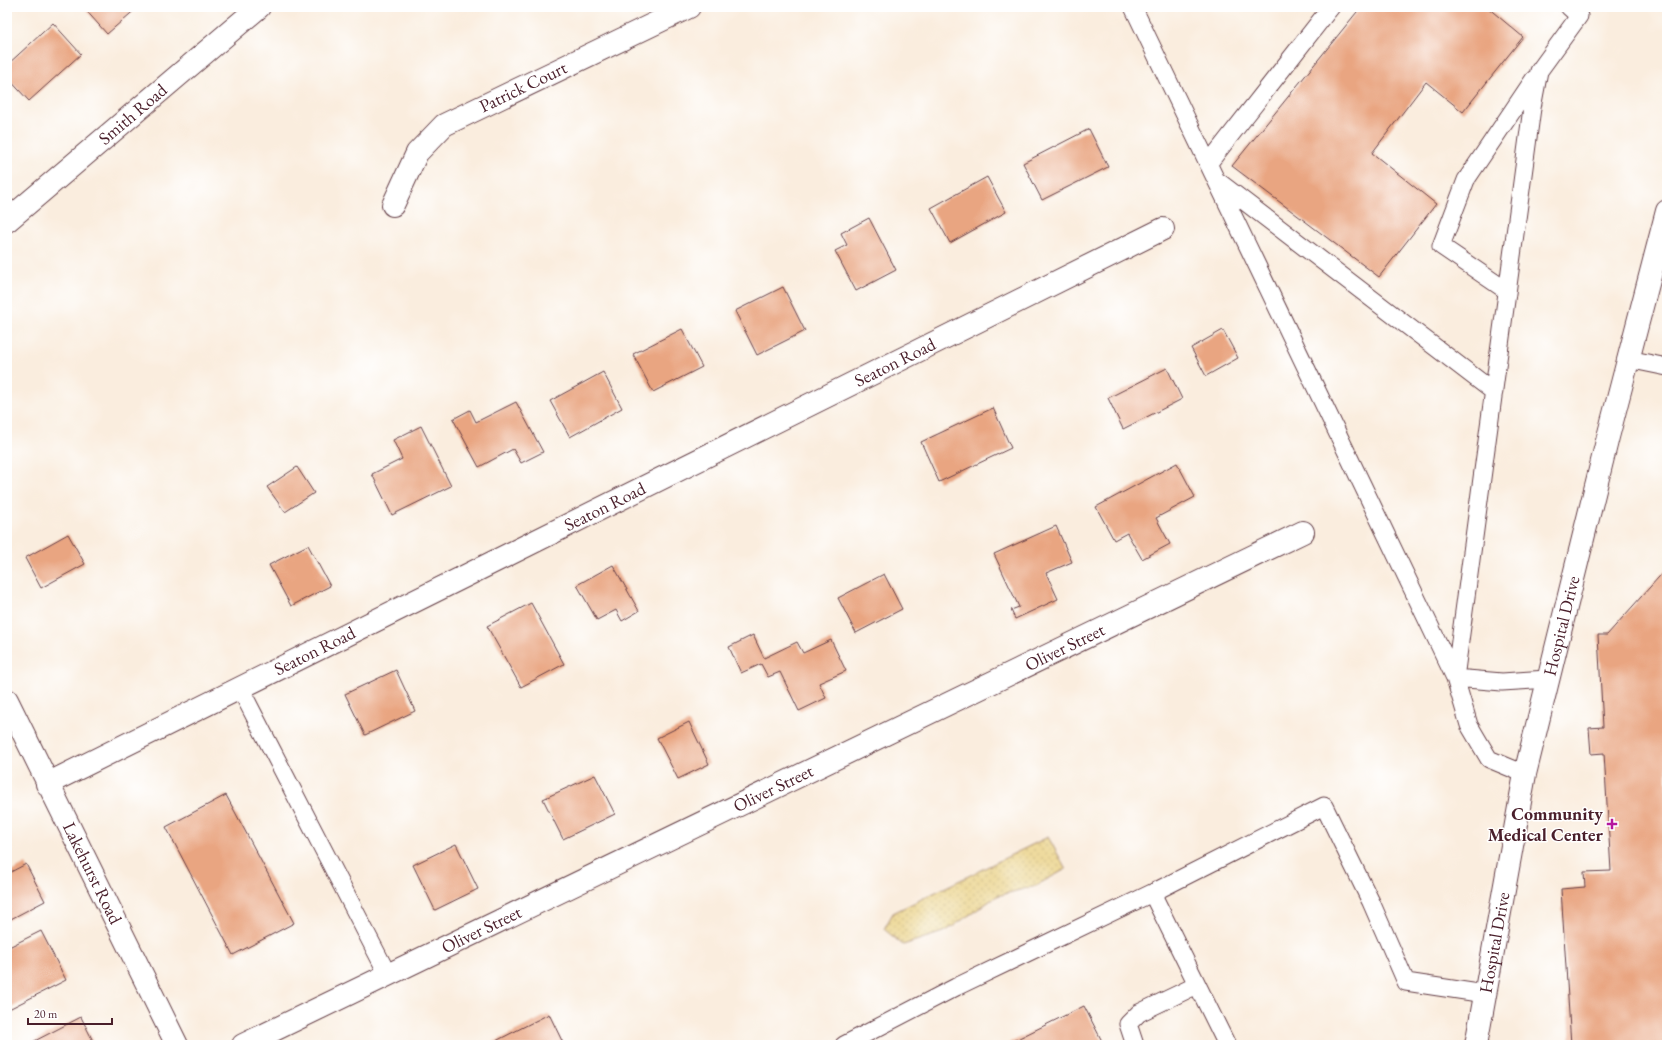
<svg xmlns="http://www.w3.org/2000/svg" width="1674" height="1052" font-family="'EB Garamond',serif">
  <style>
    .sand { fill: url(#sand-dots); stroke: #9c7c64 }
    .building { fill: #e9a581 }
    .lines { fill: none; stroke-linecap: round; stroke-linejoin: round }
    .lane-casing { stroke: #643e46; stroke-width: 19 }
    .street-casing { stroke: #643e46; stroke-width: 24 }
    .secondary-casing { stroke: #643e46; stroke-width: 24 }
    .lane { stroke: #fff; stroke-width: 17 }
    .street { stroke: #fff; stroke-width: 22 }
    .secondary { stroke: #fff; stroke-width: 22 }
    .poi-dot { fill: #b5179e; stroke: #fff; stroke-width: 1.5 }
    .labels { text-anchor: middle; stroke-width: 3; stroke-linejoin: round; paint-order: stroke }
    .street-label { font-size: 18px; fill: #4a1f2b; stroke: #fff }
    .poi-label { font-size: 18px; font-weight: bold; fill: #4a1f2b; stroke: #fff; text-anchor: end }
  </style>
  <defs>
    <pattern id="sand-dots" width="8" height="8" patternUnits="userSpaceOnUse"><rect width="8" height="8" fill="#eeda9e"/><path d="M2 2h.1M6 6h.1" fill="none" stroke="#cebb88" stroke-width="1.8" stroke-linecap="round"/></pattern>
  </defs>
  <rect width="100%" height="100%" fill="#fff"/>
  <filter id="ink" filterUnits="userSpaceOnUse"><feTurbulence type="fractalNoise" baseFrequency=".025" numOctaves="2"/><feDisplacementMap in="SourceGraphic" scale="8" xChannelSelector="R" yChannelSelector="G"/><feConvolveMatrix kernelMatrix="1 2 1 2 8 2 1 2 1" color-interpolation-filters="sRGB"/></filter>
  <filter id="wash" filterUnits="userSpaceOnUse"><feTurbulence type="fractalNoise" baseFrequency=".012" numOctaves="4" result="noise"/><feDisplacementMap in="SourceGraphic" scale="16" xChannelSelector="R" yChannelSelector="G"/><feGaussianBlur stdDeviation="0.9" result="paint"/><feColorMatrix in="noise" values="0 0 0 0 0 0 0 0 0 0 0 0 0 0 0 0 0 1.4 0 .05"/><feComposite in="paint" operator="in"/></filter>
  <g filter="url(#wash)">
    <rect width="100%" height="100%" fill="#faedde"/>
    <path class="sand" d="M1048,837L1066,869L1035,886L997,896L946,931L903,945L884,929L893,913Z"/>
    <g id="blocks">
      <path class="building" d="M83,7H138L107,34Z
        M1361,7H1487L1523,37L1463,112L1426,82L1372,153L1436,204L1379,277L1232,166Z
        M53,23L81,54L29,101L7,77V65Z
        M1089,129L1108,167L1042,200L1023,163Z
        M987,177L1006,212L950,243L931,208Z
        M869,218L896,270L856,291L835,251L847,245L841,233Z
        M783,287L805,331L757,355L735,311Z
        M682,329L702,367L653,392L633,354Z
        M1223,330L1238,358L1206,376L1191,348Z
        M1167,368L1182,399L1123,429L1108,398Z
        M603,372L622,408L570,437L550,401Z
        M516,402L543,452L521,463L513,449L479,467L453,419L470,410L476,422Z
        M993,408L1011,448L939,482L921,442Z
        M421,426L451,486L392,515L372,474L402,459L393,440Z
        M1177,463L1195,497L1156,518L1170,544L1142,559L1127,533L1114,540L1096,507Z
        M297,467L314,493L285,512L267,487Z
        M1056,526L1072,562L1046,573L1058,599L1015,619L1011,610L1019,607L994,554Z
        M68,534L85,564L41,588L25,558Z
        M308,545L330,586L291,606L269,565Z
        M613,565L639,611L622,621L616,610L597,620L577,585Z
        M1667,568V1045H1571L1561,889L1585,887L1584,872L1611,871L1604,753L1591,754L1589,728L1603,727L1598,635H1607Z
        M884,574L902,609L856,633L838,598Z
        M531,603L564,664L521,687L487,626Z
        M753,635L764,658L797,642L803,653L831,640L846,671L819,683L826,698L799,711L780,672L768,677L761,664L741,673L729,647Z
        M396,670L415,711L365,735L345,694Z
        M689,722L709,764L678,779L657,738Z
        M595,775L615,814L563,839L543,799Z
        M226,795L294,923L233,955L166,827Z
        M456,844L478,889L435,910L413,865Z
        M26,864L45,901L7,921V874Z
        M41,931L66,980L7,1010V948Z
        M1084,1006L1104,1045H1005Z
        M549,1014L564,1045H488Z
        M81,1017L95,1045H27Z"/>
    </g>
  </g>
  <g filter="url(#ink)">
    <use href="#blocks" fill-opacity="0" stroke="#643e46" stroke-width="1"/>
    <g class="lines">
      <defs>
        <path id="lane" d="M1133,7L1455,678L1502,682L1548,679
          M1208,164L1331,7
          M1219,182L1494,392
          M1507,291L1441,246L1466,180L1534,79
          M1628,359L1667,367
          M240,688L388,975
          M1525,774L1489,759L1469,725L1455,678L1532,108L1539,71L1579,16L1569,7
          M844,1045L956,987L1152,893
          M1135,1045L1128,1024L1139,1013L1197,985
          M1227,1045L1152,893L1324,806L1371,902L1406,982L1485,994"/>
        <g id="street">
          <path id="s1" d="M393,205L417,153L444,125L689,7"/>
          <path id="s2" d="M7,221L259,7"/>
          <path id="s3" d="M47,784L1163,229"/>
          <path id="s4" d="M243,1045L1303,532"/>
        </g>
        <g id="secondary">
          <path id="s5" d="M7,700L177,1045"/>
          <path id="s6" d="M1476,1045L1525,774L1608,437L1667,211"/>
        </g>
      </defs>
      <use href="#lane" class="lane-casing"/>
      <use href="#street" class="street-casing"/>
      <use href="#secondary" class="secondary-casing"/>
      <use href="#lane" class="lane"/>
      <use href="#street" class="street"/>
      <use href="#secondary" class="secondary"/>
    </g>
  </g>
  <path class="poi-dot" d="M1610 818h4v4h4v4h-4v4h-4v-4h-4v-4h4z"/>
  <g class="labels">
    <g class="street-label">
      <text dy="6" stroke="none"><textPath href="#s1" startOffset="184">Patrick Court</textPath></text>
      <text dy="6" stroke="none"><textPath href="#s2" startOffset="165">Smith Road</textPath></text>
      <text dy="6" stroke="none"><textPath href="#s3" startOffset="947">Seaton Road</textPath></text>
      <text dy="6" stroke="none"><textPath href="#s3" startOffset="623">Seaton Road</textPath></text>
      <text dy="6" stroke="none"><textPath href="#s6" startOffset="428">Hospital Drive</textPath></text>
      <text dy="6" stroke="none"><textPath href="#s4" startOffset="913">Oliver Street</textPath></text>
      <text dy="6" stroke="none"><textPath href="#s3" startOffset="299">Seaton Road</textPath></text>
      <text dy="6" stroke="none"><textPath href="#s4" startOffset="589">Oliver Street</textPath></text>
      <text dy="6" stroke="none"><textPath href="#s5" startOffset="193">Lakehurst Road</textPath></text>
      <text dy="6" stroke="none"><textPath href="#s4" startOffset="265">Oliver Street</textPath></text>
      <text dy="6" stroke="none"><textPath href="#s6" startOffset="104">Hospital Drive</textPath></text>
    </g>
    <g class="poi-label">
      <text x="1603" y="820">Community<tspan x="1603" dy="21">Medical Center</tspan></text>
    </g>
  </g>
  <rect width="1674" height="1052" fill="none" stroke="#fff" stroke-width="24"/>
  <path d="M28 1018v6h84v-6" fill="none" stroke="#4a1f2b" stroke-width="2"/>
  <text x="34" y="1018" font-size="12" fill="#4a1f2b" stroke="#ffffff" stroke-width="3" paint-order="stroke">20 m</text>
</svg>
